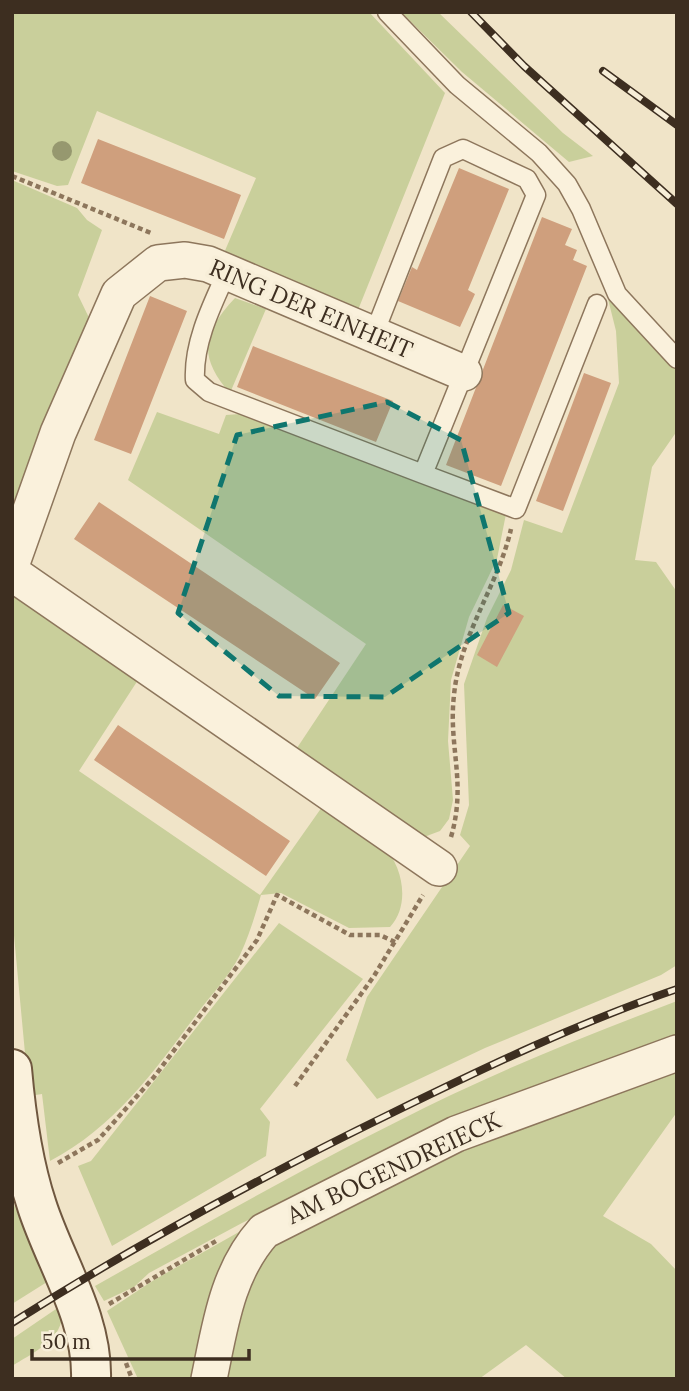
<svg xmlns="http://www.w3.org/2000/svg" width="689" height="1391" font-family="Lora,serif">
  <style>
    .green { fill: #c9cf9b }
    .building { fill: #cf9f7d }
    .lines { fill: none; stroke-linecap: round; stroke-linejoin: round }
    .lane-casing { stroke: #8d765c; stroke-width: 21 }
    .street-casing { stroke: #8d765c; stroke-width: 38 }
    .secondary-casing { stroke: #6f573f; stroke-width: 42 }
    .path { stroke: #8d765c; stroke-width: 4.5; stroke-dasharray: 5 3.5; stroke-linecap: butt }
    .lane { stroke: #faf1dc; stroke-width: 18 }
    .street { stroke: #faf1dc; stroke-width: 35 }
    .secondary { stroke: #faf1dc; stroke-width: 38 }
    .rail-casing { stroke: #3d2e20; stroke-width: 8 }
    .rail { stroke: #f7eed8; stroke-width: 5; stroke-dasharray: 16; stroke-linecap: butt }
    .tree { fill: #96986f }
    .marked { fill: #0f766e; fill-opacity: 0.2; stroke: #0f766e; stroke-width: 5; stroke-dasharray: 14 9; stroke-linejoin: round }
    .labels { text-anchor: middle; stroke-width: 7; stroke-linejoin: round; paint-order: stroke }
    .street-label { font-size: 24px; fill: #3d2e20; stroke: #f7eed8 }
  </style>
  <rect width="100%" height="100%" fill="#f0e4c8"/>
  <path class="green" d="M12,12H369L445,93L354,320L224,253L256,178L97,111L68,185L57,186L12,171Z
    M401,12H438L563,133L593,156L569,162L462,72Z
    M12,180L77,208L87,220L102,230L78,295L93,326L12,536Z
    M235,298L266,309L230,393C198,357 202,333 235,298Z
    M608,299L677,371V431L652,467L635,560L656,562L677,592V965L661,975L485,1048L377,1099L346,1060L367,997L470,846L460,835L469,805L464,684L487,618L511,570L524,520L562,533L619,383L616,331Z
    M157,412L219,434L226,415L240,414L506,514L497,559L469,617L451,680L448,741L453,800L449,819L440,831L424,837L293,754L366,644L128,480Z
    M12,595L138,680L79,771L260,895L322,807C341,819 367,831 383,846C404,867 410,906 390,927L349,928L281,893L261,895C255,916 249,936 240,955C229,976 213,993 199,1011C156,1069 115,1127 50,1161L42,1094L29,1096L12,914Z
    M279,923L363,979L260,1109L270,1122L266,1156L112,1246L78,1166L91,1161Z
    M677,1001V1039L449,1123L242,1223L149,1273L134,1287L104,1301L95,1286C212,1220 330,1153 451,1095C525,1060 601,1030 677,1001Z
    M677,1063V1112L603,1216L651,1244L677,1271V1379H567L526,1345L479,1379H222C234,1321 243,1271 289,1231L461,1145Z
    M12,1200L47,1282L12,1304Z
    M246,1228L198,1379H138L107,1311L154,1280Z
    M56,1309L62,1317C60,1341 31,1354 12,1366V1339Z"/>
  <path class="building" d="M98,139L241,195L224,239L81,183Z
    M459,168L509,189L468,290L475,294L460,327L398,301L412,267L417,270Z
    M542,217L572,229L565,245L577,250L573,260L587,266L501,486L446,465Z
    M150,296L187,311L131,454L94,440Z
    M253,346L393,401L376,442L237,387Z
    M584,373L611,383L563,511L536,501Z
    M99,502L340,663L315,699L74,539Z
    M503,605L524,616L497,667L477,655Z
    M118,725L290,841L266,876L94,760Z"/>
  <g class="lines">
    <defs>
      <path id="lane" d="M387,12L457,85L539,153L567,184L581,209L617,294L677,359
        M227,272C212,305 193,343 195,380L209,392L423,474
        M374,334L443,158L463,149L527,179L536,195L423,474L516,509L597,304"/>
      <path id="street" d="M12,563L58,433L119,294L158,263L185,260L208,264L464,373
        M12,573L439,868
        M209,1379C220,1326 227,1272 264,1231L456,1134L677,1053"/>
      <path id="secondary" d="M12,1069C16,1115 22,1161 37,1206C55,1262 93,1318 91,1379"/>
    </defs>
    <use href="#lane" class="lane-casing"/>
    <use href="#street" class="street-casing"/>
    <use href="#secondary" class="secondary-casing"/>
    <path class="path" d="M12,176L151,233
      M451,837C467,782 448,747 454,695C460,634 498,586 511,529
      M295,1086L374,976L423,895
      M58,1163L98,1140L154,1077L257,940L277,895L350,935H380L395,942
      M109,1304L216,1241
      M126,1363L132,1379"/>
    <use href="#lane" class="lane"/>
    <use href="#street" class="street"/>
    <use href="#secondary" class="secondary"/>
    <defs>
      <path id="rail" d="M471,12L524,66L677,204
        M603,71L677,125
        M12,1323C135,1245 263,1176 394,1112C486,1067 580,1022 677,989"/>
    </defs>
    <use href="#rail" class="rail-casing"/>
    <use href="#rail" class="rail"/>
  </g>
  <circle class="tree" cx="62" cy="151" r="10"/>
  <path class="marked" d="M387,402L461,440L509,613L385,697L279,696L178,613L237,435Z"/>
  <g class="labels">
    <g class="street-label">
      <text transform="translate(311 309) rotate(23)" y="8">RING DER EINHEIT</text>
      <text transform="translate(394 1168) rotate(-25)" y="8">AM BOGENDREIECK</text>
    </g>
  </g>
  <rect width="689" height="1391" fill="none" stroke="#3d2e20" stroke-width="28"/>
  <path d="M32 1349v10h217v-10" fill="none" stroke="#3d2e20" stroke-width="3.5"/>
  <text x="42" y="1349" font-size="21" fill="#3d2e20" stroke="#f7eed8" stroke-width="5" paint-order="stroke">50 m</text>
</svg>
